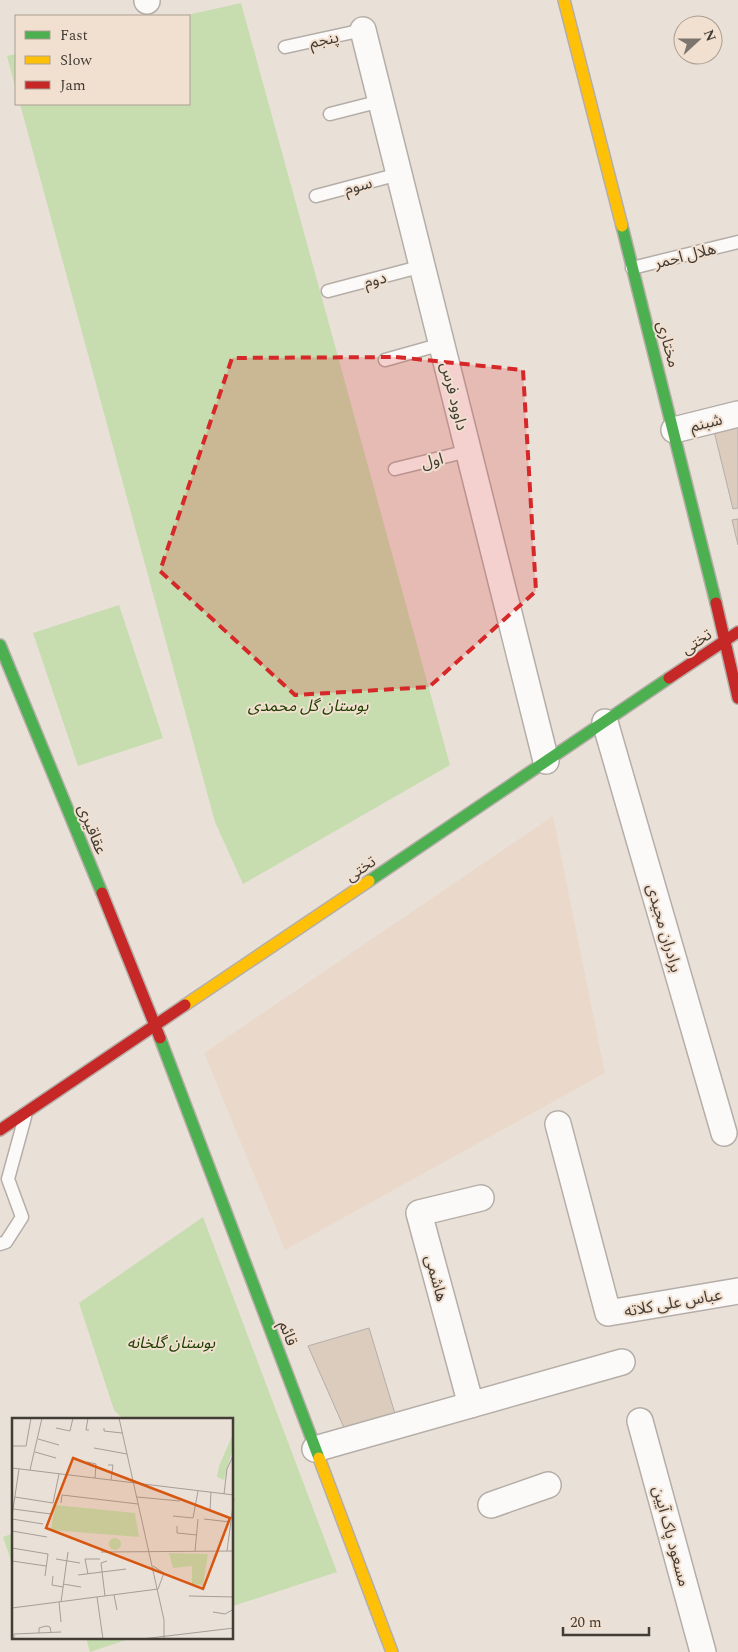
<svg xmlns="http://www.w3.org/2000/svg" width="738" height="1652" font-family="Spectral,'Noto Sans Arabic',serif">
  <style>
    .built { fill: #ead9ca }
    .green { fill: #c7ddb0 }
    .building { fill: #dcccbd; stroke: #b5aea8 }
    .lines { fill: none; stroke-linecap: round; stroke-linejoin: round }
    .lane-casing { stroke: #b5aea8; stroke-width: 15 }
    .street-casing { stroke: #b5aea8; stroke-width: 28 }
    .fast-casing { stroke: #b5aea8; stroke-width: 14 }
    .slow-casing { stroke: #b5aea8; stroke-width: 14 }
    .jam-casing { stroke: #b5aea8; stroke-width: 14 }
    .lane { stroke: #fcfaf9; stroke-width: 12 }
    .street { stroke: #fcfaf9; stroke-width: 25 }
    .fast { stroke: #4caf50; stroke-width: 11 }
    .slow { stroke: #ffc107; stroke-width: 11 }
    .jam { stroke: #c62828; stroke-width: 11 }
    .marked { fill: #d62828; fill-opacity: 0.2; stroke: #d62828; stroke-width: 4; stroke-dasharray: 10 6; stroke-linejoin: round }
    .labels { text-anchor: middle; stroke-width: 4; stroke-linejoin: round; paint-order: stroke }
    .street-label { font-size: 16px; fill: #423c35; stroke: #f1e0d0 }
    .park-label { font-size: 16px; font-style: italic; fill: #204002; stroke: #f1e0d0 }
    .inset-road { fill: none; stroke: #a69e97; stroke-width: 1 }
    .view { fill: #d75610; fill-opacity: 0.15; stroke: #d75610; stroke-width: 2.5 }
    .inset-edge { fill: none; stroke: #423c35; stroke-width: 2.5 }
  </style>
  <rect width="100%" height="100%" fill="#e9e0d8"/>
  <path class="built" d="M553,816L605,1073L285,1250L204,1053Z"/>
  <path class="green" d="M241,3L450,765L243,884L215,822L20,104H189V16H183Z
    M16,54V90L7,56Z
    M119,605L163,738L78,766L33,633Z
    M203,1217L337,1572L233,1606L232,1420L123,1419L114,1410L79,1303Z
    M14,1533V1569L3,1537Z
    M86,1638H132L90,1652Z"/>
  <path class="building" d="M738,424V508L733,509L713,427Z
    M738,519V545L732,520Z
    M369,1328L396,1417L345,1430L308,1346Z"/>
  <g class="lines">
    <defs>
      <path id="lane" d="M285,47L363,30
        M330,114L381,101
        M316,196L399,174
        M632,268L738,242
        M328,291L423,266
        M385,360L442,344
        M395,469L468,451
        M0,1244L6,1242L22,1217L8,1179L25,1117"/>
      <path id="street" d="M147,0V1
        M363,30L546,761
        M674,430L738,414
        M605,722L724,1133
        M558,1124L608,1313L738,1291
        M471,1405L419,1213L481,1198
        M640,1421L703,1652
        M315,1449L622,1362
        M491,1505L548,1485"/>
      <path id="fast" d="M622,226L716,603
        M0,645L102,893
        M369,881L669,678
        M160,1038L319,1458"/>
      <path id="slow" d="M564,0L622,226
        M185,1005L369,881
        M319,1458L392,1652"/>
      <path id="jam" d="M716,603L738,698
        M669,678L738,632
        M102,893L160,1038
        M0,1130L185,1005"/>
    </defs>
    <use href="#lane" class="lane-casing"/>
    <use href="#street" class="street-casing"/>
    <use href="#fast" class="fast-casing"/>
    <use href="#slow" class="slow-casing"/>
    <use href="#jam" class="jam-casing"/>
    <use href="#lane" class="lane"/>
    <use href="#street" class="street"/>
    <use href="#fast" class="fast"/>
    <use href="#slow" class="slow"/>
    <use href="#jam" class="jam"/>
  </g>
  <path class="marked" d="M396,357L523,370L536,591L429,687L295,695L160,571L232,358Z"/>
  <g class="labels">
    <g class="street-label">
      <text transform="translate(324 39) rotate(-12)" y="6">پنجم</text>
      <text transform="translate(358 185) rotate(-15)" y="6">سوم</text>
      <text transform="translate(685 255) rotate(-14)" y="6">هلال احمر</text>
      <text transform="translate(375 279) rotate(-14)" y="6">دوم</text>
      <text transform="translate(669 344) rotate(75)" y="6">مختاری</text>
      <text transform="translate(455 396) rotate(76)" y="6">داوود فرس</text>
      <text transform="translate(706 422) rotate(-14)" y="6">شبنم</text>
      <text transform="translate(432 460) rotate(-14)" y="6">اول</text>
      <text transform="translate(696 641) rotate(-34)" y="6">تختی</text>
      <text transform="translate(93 829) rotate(68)" y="6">عقاقیری</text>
      <text transform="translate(360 868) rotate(-34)" y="6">تختی</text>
      <text transform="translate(665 928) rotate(74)" y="6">برادران مجیدی</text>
      <text transform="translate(437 1278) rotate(75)" y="6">هاشمی</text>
      <text transform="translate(673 1302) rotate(-10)" y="6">عباس علی کلاته</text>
      <text transform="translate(289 1333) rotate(69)" y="6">قائم</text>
      <text transform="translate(672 1536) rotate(75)" y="6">مسعود پاک آیین</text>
    </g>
    <g class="park-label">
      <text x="308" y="711">بوستان گل محمدی</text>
      <text x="171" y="1348">بوستان گلخانه</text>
    </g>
  </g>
  <g transform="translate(12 1418)">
    <rect width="221" height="221" fill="#e9e0d8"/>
    <path d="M221,16V30L212,62L205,59L207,48ZM43,87L123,95L127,119L39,112ZM97 126a6 6 0 1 1 12 0a6 6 0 1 1-12 0ZM157,135L196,136L191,167L180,166V148L161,150Z" fill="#c7ddb0"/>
    <path class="inset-road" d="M76,0L74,12H77M107,0L152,202V221M44,10L58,13L61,0M92,10V13L110,15M26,21L47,27M0,28H14L19,0M82,30L115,36M23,34L44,40M75,44L84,46L83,60M96,47H101L99,62M0,50L222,77M18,52L30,0M212,76L215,51L222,36M3,79L41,85L47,56M125,79L168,83M49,85L50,77L126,86M1,91L39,96M198,92L199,74M0,98L7,51M161,98L181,100L186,73M0,101L31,106M192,101L218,104M165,108V115L185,117M0,113L35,119M0,130L36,136L33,158M183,133L186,101M215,133L222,80M89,134L222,133M44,141L68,145M0,143L34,148M76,156L73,141H88M66,157L114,151M41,158L40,167L51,169M51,166L69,169M102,177L105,192M93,178L89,145L95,143M177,178L222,179M85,179L91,221M47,184L49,204M49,184L56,134M0,190L146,171L152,155L141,148M201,194L213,196L222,191M27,215V210L34,208L38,209L39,214M2,221V216L49,214M130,221L222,210"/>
    <path class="view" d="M61,40L218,100L191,171L34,110Z"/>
    <rect width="221" height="221" class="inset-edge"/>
  </g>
  <rect x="15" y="15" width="175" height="90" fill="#f1e0d0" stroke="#ab9e92"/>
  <rect x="25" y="31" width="25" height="8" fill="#4caf50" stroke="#ab9e92"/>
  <text x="60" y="40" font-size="15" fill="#423c35">Fast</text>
  <rect x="25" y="56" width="25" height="8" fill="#ffc107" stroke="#ab9e92"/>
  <text x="60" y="65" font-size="15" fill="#423c35">Slow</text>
  <rect x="25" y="81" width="25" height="8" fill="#c62828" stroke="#ab9e92"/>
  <text x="60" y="90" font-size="15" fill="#423c35">Jam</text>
  <g transform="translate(698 40) rotate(69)"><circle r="24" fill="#f1e0d0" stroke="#ab9e92"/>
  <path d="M0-4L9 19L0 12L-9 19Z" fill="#7c756e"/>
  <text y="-8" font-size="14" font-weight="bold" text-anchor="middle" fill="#423c35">N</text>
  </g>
  <path d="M563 1627v8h86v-8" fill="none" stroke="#423c35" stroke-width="2.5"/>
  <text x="570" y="1627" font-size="15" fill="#423c35" stroke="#f1e0d0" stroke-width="4" paint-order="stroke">20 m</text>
</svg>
